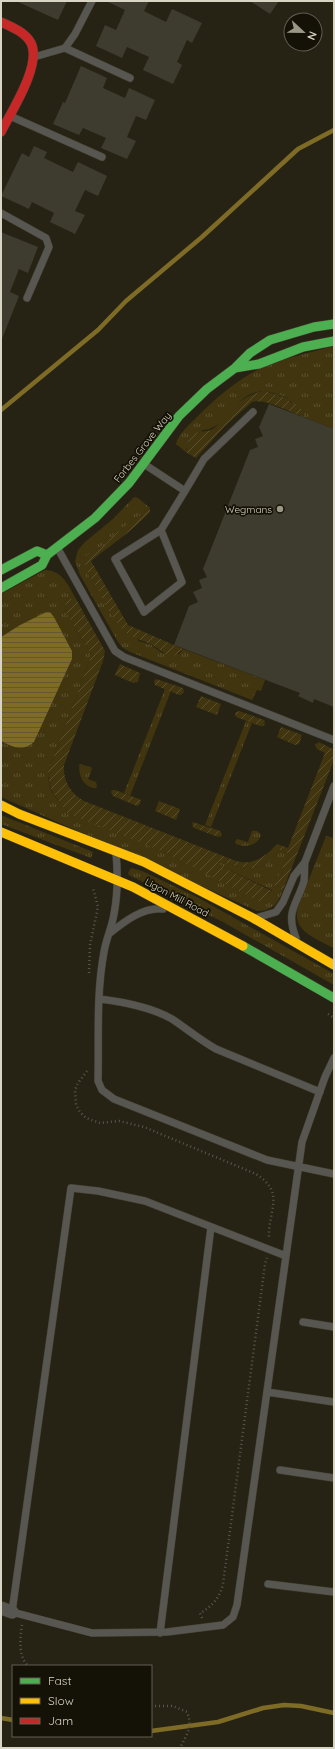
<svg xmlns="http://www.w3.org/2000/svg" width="335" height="1749" font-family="Quicksand,sans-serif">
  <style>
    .grass { fill: url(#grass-tufts) }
    .garden { fill: url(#garden-furrows) }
    .water { fill: url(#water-rules) }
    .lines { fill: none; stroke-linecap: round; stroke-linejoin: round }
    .stream { stroke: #7e6b26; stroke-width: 4.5 }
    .building { fill: #3e3b2f }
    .lane-casing { stroke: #423f32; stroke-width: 8 }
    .street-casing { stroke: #423f32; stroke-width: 14 }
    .fast-casing { stroke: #423f32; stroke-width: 10 }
    .slow-casing { stroke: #423f32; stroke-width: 10 }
    .jam-casing { stroke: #423f32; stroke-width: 10 }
    .path { stroke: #58564f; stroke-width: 2.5; stroke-dasharray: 1 3; stroke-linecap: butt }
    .lane { stroke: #585650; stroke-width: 7 }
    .street { stroke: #585650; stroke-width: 13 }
    .fast { stroke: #4caf50; stroke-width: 9 }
    .slow { stroke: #ffc107; stroke-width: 9 }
    .jam { stroke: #c62828; stroke-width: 9 }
    .poi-dot { fill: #9b9787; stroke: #141106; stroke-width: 1.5 }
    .labels { text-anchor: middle; stroke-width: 3.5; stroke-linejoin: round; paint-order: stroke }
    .street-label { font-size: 10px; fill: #d9d5c5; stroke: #141106 }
    .poi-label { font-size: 10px; fill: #d9d5c5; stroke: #141106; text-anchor: end }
  </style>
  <defs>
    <pattern id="grass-tufts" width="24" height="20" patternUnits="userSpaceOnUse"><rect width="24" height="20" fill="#40350e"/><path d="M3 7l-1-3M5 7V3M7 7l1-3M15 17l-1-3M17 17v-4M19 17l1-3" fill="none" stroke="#5b5130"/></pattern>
    <pattern id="garden-furrows" width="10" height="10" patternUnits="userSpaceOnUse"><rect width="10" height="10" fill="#40350e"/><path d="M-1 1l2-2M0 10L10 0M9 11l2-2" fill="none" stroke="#5b5130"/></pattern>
    <pattern id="water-rules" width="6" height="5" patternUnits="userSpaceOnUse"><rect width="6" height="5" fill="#7e6b26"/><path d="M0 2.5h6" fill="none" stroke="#63582f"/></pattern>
  </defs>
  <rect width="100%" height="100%" fill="#272314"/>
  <path class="grass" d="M334,346V429L303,417L304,412C297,407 292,404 287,398C285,396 279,395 276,394C237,380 230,430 203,430L186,449L187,453L176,444C178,434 190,424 197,417C216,398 238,379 263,367C284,358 312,352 334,346Z
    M134,497L138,498L150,508L115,534L106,545L86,556L85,563L89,576L139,641L151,645L162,653L179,654L183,649L265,680L261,691L257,690L252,700L130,652L123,648L118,642L80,575L75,561L78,550L85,542L113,519Z
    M45,570C63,571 68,585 76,599C68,599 66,601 64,609L91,654L90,659L48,772C49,792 52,792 63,807L166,853L207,873L268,897L272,890L223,867L218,863L220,861C234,866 255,874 268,862C272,858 275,853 279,850L289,854L275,885L283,890C278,903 273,911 257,911L1,797V741L11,746L34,742L72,659V651L54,617L50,612H46L20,625L1,637V594Z
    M165,689L171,691L130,796L124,793Z
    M246,721L252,723L211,827L205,825Z
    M80,764L91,767L92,769L88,779L96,782L97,786L96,788C84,788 77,774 80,764Z
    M1,815L93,852L91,858L1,824Z
    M252,831C257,830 260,832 261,836C256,846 246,848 236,844L235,842L237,839L248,842Z
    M326,836L334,838V948C317,939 291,931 298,907Z
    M131,868L142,871L197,897L334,974V985L223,922L129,875L128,873Z"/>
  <path class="garden" d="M265,391L287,398L292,404L298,405L304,412L303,417C290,412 264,398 252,402L226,425L196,458L187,453C186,447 187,443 190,438C198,429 205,433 213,429C217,426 221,421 224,418C235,405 247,393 265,391Z
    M150,508V512C132,531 111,545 91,561L128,625L183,649C169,663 165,652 152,645C144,641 135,639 127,633C112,622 104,600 95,584C92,580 89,576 87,571C85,566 84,561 86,556L106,544L115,534Z
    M70,599H76L105,651L103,661L64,765C63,781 70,793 84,801L236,861C254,866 266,856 277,844L288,848L325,753L317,749L315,745L319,742L333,749L334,760L283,890L274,885L289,854L279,850C275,853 272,858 268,862C256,874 234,866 220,861L218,862L223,867L272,891L264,904L166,853L62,811L63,807C52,791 50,792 48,772L90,659L91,654L64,609L66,602Z
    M120,664L140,673L138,682L133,683L115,675Z
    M156,679L183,688L184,692L181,695H179L155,685L154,681Z
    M201,696L221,704L217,715L196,707Z
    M239,711L264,720L265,722L264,726H260L236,717L235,713Z
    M281,727L302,735L299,744L295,745L277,737Z
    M112,790H115L139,799L141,800L140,804L137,806L113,796L111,792Z
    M159,801L180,809L176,820L155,811Z
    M193,822L220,831L221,832L222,836L218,837L194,828L192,824Z"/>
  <path class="water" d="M46,612H50L54,617L72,651V659L34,742C22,752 13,747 1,741V637L20,625Z"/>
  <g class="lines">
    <path class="stream" d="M1,410L98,330L126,301L202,237L298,149L334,130
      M1,1718L13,1720
      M151,1731L218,1722L263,1708L284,1705L301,1706L334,1713"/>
  </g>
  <path class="building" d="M16,1H67L58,20Z
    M106,1H149L144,11L166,22L172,9L202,23L192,43L187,40L177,62L182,65L173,84L143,70L149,57L127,47L122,58L96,46L105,25L116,30L125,10Z
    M250,1H279L270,14Z
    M81,66L107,78L103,88L125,98L129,88L155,100L146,120L136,116L127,137L136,141L127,159L101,148L106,138L83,128L79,135L53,124L63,102L65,103Z
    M34,146L47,152L44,158L73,172L78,162L107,176L98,196L85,190L75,211L85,215L75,234L50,222L54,213L32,202L29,209L1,196L22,153L29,157Z
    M1,232L38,247L28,273L19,269L10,292L19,296L2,339Z
    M269,404L334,429V707L314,699L313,703L298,696L300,693L174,645L189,606L198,602L193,592L202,588L199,580L207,577L203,569L250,450L258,447L255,439L263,436L259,427Z"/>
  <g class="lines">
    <defs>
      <path id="lane" d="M65,48L130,78
        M34,57L65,48L75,34L92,1
        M10,116L102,157
        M1,213L46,238L49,247L27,298
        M144,464L185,491L161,530L182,582L144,612L115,559L161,530
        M185,491L204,459L253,412
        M58,549L115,651L124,657L334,740
        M116,853C118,874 118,893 114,914C112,927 106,939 104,952C96,994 99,1038 98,1081L102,1090L114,1099L267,1160L334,1174
        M259,917L276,912L283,902L294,876L305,862L334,786
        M110,933C125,921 143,907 163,909
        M296,938C285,911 297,905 304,881C305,875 304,868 305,862
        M100,999C124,1002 151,1007 172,1019C187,1029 200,1040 216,1049L320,1092
        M286,1256L145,1201L98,1191L71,1188L12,1612L92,1633L167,1632L223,1625L233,1617L237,1605L302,1142L325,1077L334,1058
        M303,1322L334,1327
        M267,1392L334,1402
        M280,1470L334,1478
        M268,1584L334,1592
        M160,1633L211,1227"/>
      <path id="street" d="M1,1608L12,1612"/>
      <path id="fast" d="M235,368L259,364L303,347L334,341
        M1,570L37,551L47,555
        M1,588L42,565L47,555L95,518L129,483L179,416L207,389L235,368L250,353L270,340L314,327L334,324
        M243,946L334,998"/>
      <path id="slow" d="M1,805L19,814L144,862L253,918L334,965
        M1,832L133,887L243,946"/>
      <path id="jam" d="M1,22C12,27 25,32 31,43C42,65 11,112 1,132"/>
    </defs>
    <use href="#lane" class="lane-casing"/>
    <use href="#street" class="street-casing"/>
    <use href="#fast" class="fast-casing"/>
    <use href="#slow" class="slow-casing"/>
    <use href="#jam" class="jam-casing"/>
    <path class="path" d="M89,973L90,945L98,907L93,888
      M328,1014L334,1018
      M87,1071L78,1083L75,1090L76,1105L80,1112L86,1118L100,1123L119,1121L144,1127L256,1174C282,1191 272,1204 269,1230C269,1233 269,1236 269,1239
      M202,1618L200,1613C212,1607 220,1597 223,1584L265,1264L267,1258
      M22,1625C20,1638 18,1656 28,1666
      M151,1706H173L187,1712C193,1727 187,1734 180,1748"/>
    <use href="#lane" class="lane"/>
    <use href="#street" class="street"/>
    <use href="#fast" class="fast"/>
    <use href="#slow" class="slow"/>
    <use href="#jam" class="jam"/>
  </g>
  <circle class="poi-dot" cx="280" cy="509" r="4"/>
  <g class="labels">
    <g class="street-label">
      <text transform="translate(142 447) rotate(-52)" y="4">Forbes Grove Way</text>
      <text transform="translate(177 897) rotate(28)" y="4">Ligon Mill Road</text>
    </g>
    <g class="poi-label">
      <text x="272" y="513">Wegmans</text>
    </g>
  </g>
  <rect width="335" height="1749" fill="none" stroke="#d9d5c5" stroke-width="4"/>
  <rect x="12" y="1665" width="140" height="72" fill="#141106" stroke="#635f52"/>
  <rect x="20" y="1678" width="20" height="6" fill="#4caf50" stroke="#635f52"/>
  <text x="48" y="1685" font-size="12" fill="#d9d5c5">Fast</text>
  <rect x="20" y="1698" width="20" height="6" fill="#ffc107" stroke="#635f52"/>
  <text x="48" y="1705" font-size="12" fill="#d9d5c5">Slow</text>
  <rect x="20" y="1718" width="20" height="6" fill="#c62828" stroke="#635f52"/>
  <text x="48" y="1725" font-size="12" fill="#d9d5c5">Jam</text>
  <g transform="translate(303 32) rotate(112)"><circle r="19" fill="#141106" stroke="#635f52"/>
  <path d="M0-3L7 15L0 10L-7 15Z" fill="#9b9787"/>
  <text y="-6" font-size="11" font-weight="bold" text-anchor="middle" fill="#d9d5c5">N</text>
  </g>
</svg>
